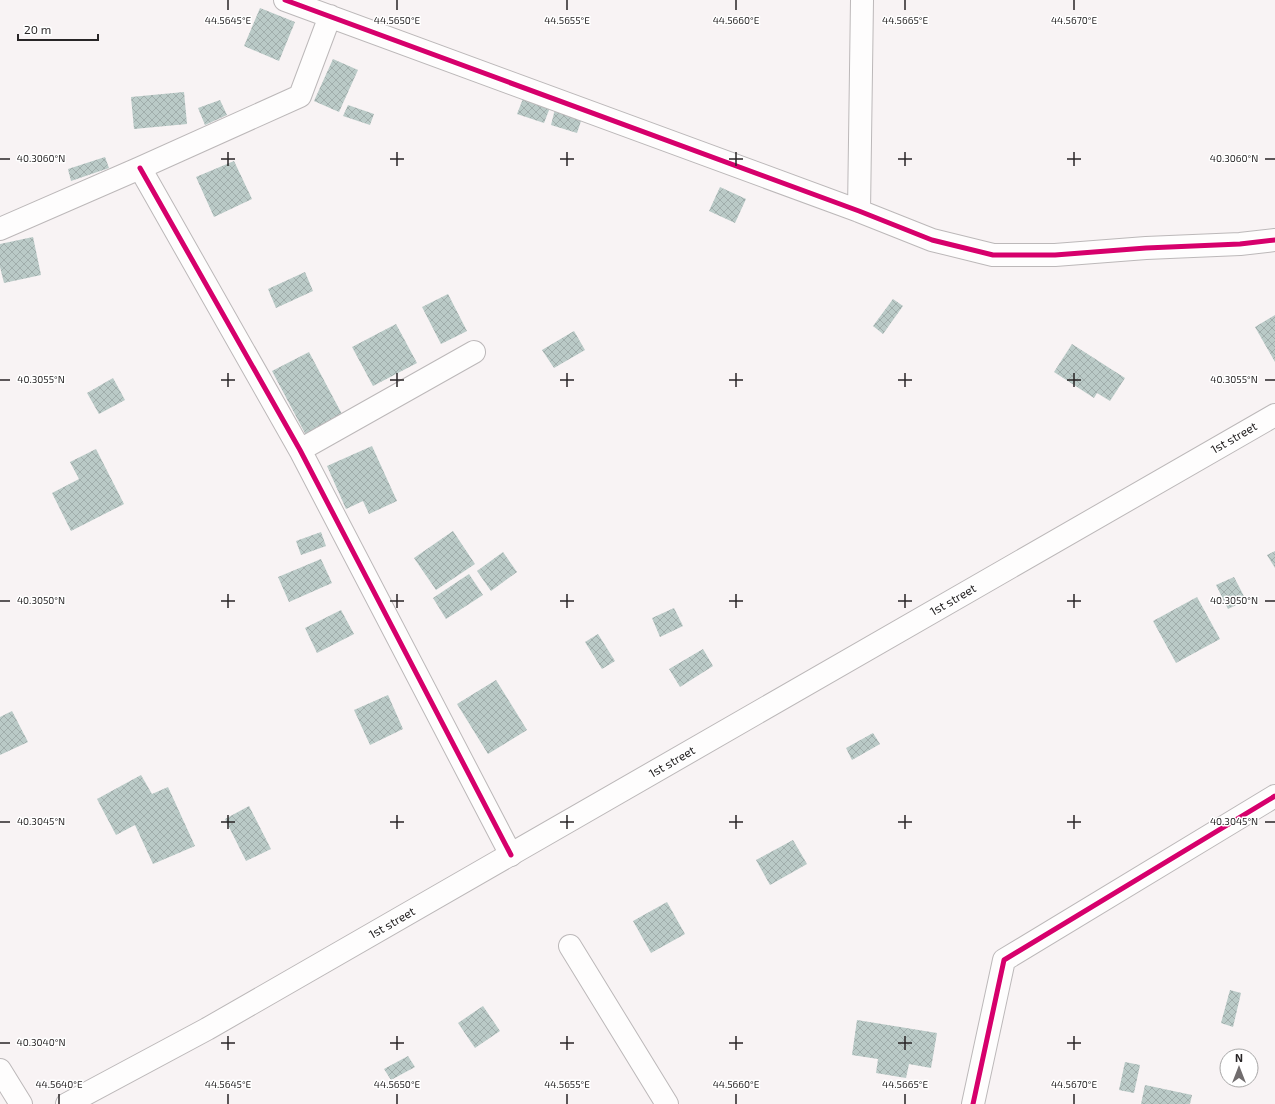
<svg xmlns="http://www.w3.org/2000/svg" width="1275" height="1104" font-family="'Exo 2',sans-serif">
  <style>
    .building { fill: url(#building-cross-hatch) }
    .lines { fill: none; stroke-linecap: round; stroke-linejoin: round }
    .minor-casing { stroke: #bcb8b9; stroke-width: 24 }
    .secondary-casing { stroke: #bcb8b9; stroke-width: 24 }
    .minor { stroke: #fefdfd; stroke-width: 22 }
    .secondary { stroke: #fefdfd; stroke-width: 22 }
    .cycleway-casing { stroke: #fff; stroke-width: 8 }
    .cycleway { stroke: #d6006c; stroke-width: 5 }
    .ticks { fill: none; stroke: #282526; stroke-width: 1.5 }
    .labels { text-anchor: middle; stroke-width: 3; stroke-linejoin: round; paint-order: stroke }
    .street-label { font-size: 12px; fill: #282526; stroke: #fff }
    .ticks-label { font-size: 10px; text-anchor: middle; fill: #282526; stroke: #fff; stroke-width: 3; stroke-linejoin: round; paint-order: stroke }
  </style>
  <defs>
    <pattern id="building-cross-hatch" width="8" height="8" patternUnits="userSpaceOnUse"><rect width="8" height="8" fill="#bacac7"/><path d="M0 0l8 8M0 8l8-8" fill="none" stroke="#a0adab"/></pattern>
  </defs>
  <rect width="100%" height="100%" fill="#f8f3f4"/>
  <path class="building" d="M260,8L295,22L279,61L244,46Z
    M333,59L358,70L339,112L314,101Z
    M184,92L187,124L134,129L131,97Z
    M524,96L551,105L544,123L517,114Z
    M220,100L227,115L205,125L198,108Z
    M348,105L374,114L370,125L343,116Z
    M555,109L582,118L577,133L551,125Z
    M105,157L109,168L71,181L68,169Z
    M234,161L252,199L214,217L196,177Z
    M720,187L746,199L735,223L709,211Z
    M33,237L41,275L4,283L0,267V244Z
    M305,272L313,291L276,308L268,289Z
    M448,294L467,331L441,344L422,307Z
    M893,299L903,306L883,334L873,326Z
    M1275,315V362L1255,327Z
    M396,324L417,363L373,386L352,347Z
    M574,331L585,350L554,368L542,350Z
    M1072,344L1125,378L1110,401L1097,393L1094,398L1054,372Z
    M309,352L344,418L307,437L272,371Z
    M113,378L125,400L99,414L87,393Z
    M372,446L397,501L369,514L363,501L346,509L327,466Z
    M96,449L124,504L71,531L52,493L79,479L70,462Z
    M453,531L475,564L436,590L414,558Z
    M321,532L326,546L301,555L296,541Z
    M1275,551V568L1267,555Z
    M503,552L517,572L491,591L477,571Z
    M321,559L332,583L289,602L278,577Z
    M469,574L483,595L446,619L433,598Z
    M1234,577L1246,600L1228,609L1216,585Z
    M1197,597L1220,639L1176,663L1153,621Z
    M674,608L683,626L660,637L652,618Z
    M341,610L354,634L317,653L305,628Z
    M598,634L615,661L602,669L585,642Z
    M703,649L713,666L680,687L669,669Z
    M496,680L527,730L488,754L457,704Z
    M388,695L403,729L370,745L354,710Z
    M12,711L28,742L0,755V717Z
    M873,733L880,744L852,760L846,748Z
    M141,775L152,794L168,787L195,846L153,864L135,825L116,835L97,799Z
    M249,806L271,849L246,861L225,819Z
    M793,840L807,864L770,885L756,860Z
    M667,902L685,934L651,953L633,921Z
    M1230,990L1241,993L1233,1027L1221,1023Z
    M483,1006L500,1031L475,1048L458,1023Z
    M857,1020L937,1033L931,1068L909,1064L906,1078L876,1073L878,1059L852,1055Z
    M408,1056L415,1067L391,1080L384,1069Z
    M1125,1062L1140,1065L1134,1093L1119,1090Z
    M1145,1085L1192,1095L1190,1104H1141Z"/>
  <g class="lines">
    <defs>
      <path id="minor" d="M285,0L859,211L932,240L993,255H1055L1146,248L1240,244L1275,240
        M140,168L300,450L511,855
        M859,211L862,0
        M0,229L140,168L300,96L330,16
        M300,450L474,352
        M570,946L667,1104
        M0,1070L21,1104
        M973,1104L1004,960L1275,796"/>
      <path id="secondary" d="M67,1104L207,1029L1275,415"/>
    </defs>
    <use href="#minor" class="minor-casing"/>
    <use href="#secondary" class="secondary-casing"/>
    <use href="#minor" class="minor"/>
    <use href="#secondary" class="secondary"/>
    <defs>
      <path id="cycleway" d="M285,0L859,211L932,240L993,255H1055L1146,248L1240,244L1275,240
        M140,168L300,450L511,855
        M973,1104L1004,960L1275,796"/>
    </defs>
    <use href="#cycleway" class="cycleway-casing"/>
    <use href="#cycleway" class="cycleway"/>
  </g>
  <path class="ticks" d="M228,0V10M397,0V10M567,0V10M736,0V10M905,0V10M1074,0V10M228,152V166M397,152V166M567,152V166M736,152V166M905,152V166M1074,152V166M0,159H10M221,159H235M390,159H404M560,159H574M729,159H743M898,159H912M1067,159H1081M1265,159H1275M228,373V387M397,373V387M567,373V387M736,373V387M905,373V387M1074,373V387M0,380H10M221,380H235M390,380H404M560,380H574M729,380H743M898,380H912M1067,380H1081M1265,380H1275M228,594V608M397,594V608M567,594V608M736,594V608M905,594V608M1074,594V608M0,601H10M221,601H235M390,601H404M560,601H574M729,601H743M898,601H912M1067,601H1081M1265,601H1275M228,815V829M397,815V829M567,815V829M736,815V829M905,815V829M1074,815V829M0,822H10M221,822H235M390,822H404M560,822H574M729,822H743M898,822H912M1067,822H1081M1265,822H1275M228,1036V1050M397,1036V1050M567,1036V1050M736,1036V1050M905,1036V1050M1074,1036V1050M0,1043H10M221,1043H235M390,1043H404M560,1043H574M729,1043H743M898,1043H912M1067,1043H1081M59,1094V1104M228,1094V1104M397,1094V1104M567,1094V1104M736,1094V1104M905,1094V1104M1074,1094V1104"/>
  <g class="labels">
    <g class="street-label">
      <text transform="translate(1234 438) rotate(-30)" y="4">1st street</text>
      <text transform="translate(953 600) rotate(-30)" y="4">1st street</text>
      <text transform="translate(672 762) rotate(-30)" y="4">1st street</text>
      <text transform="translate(392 923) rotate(-30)" y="4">1st street</text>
    </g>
  </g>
  <g class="ticks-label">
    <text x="228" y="24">44.5645°E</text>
    <text x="397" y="24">44.5650°E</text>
    <text x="567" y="24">44.5655°E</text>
    <text x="736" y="24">44.5660°E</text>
    <text x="905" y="24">44.5665°E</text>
    <text x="1074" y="24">44.5670°E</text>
    <text x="41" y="162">40.3060°N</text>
    <text x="1234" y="162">40.3060°N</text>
    <text x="41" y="383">40.3055°N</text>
    <text x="1234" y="383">40.3055°N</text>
    <text x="41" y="604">40.3050°N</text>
    <text x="1234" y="604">40.3050°N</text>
    <text x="41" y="825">40.3045°N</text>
    <text x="1234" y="825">40.3045°N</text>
    <text x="41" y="1046">40.3040°N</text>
    <text x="59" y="1088">44.5640°E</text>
    <text x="228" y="1088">44.5645°E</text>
    <text x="397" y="1088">44.5650°E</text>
    <text x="567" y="1088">44.5655°E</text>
    <text x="736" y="1088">44.5660°E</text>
    <text x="905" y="1088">44.5665°E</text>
    <text x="1074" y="1088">44.5670°E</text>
  </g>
  <g transform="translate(1239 1068)"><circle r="19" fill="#ffffff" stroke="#a9a8a8"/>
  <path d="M0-3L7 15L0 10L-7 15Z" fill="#716d6e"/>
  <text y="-6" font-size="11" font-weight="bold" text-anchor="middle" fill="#282526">N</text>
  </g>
  <path d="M18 34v6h80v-6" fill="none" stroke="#282526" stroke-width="2"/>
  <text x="24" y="34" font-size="12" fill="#282526" stroke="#ffffff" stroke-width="3" paint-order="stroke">20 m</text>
</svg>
